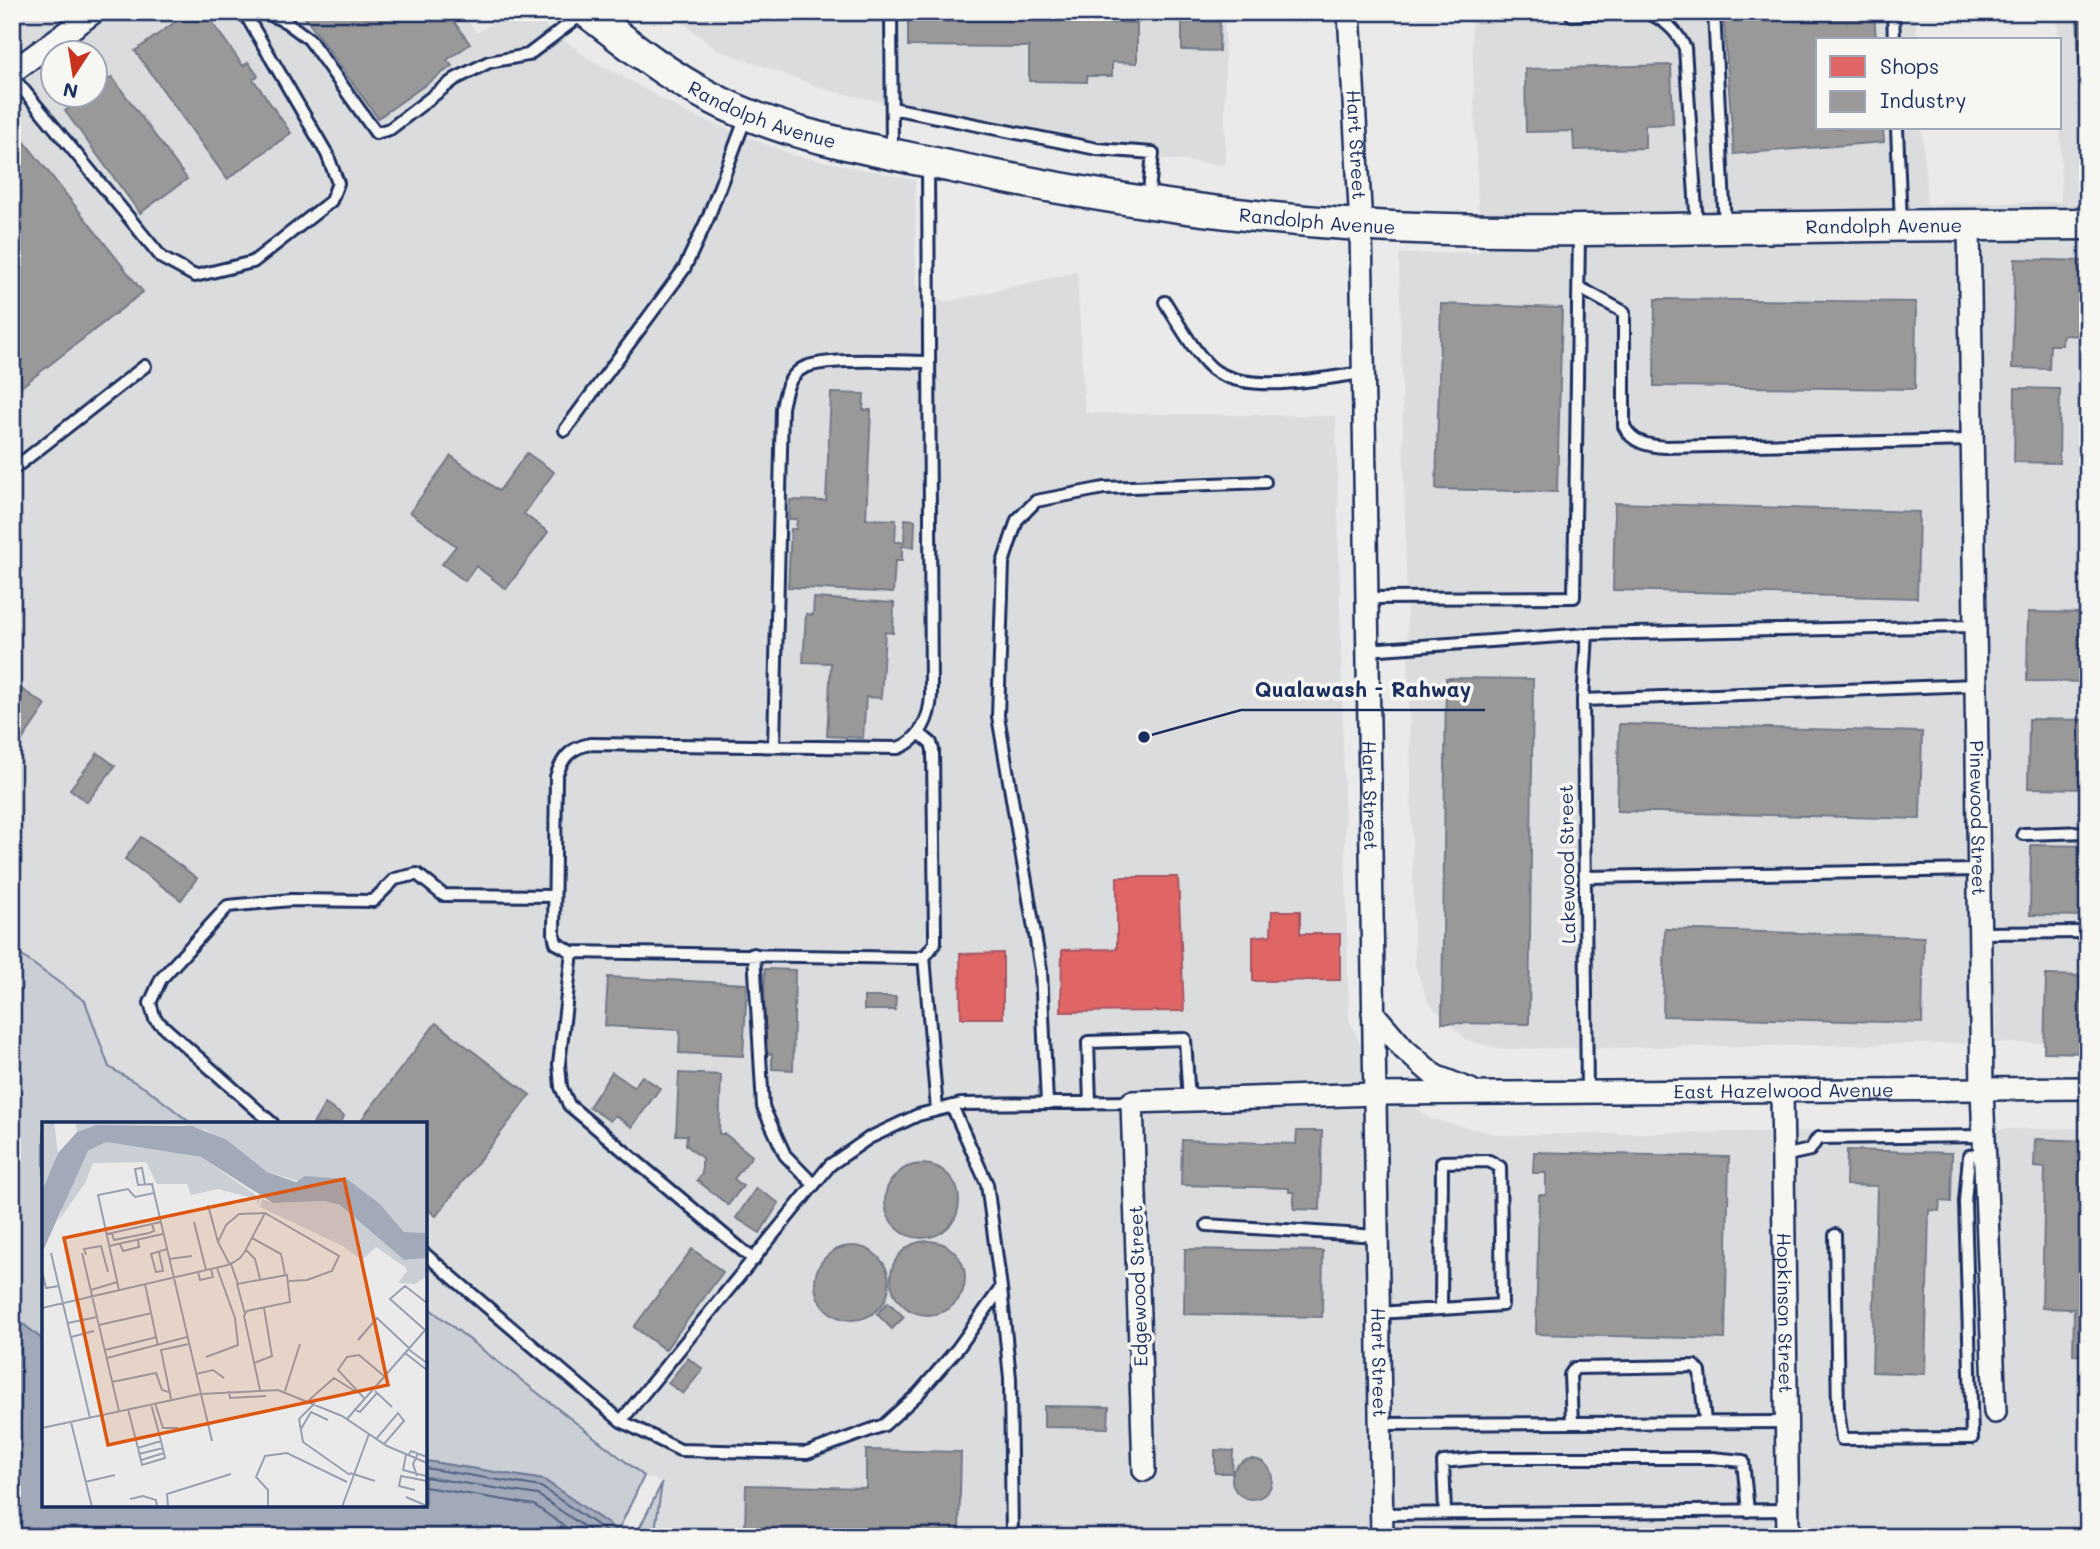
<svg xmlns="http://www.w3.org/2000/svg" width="2100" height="1549" font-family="Mali,sans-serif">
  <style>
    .built { fill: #dadcde; fill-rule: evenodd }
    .green { fill: #caced5; stroke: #727e9a; stroke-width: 2 }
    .water { fill: #a2aaba; stroke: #6c7995; stroke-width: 2 }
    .shops { fill: #e06666; stroke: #a55664; stroke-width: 2 }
    .industry { fill: #999; stroke: #737987; stroke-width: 2 }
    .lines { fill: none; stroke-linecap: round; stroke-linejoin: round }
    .shore { stroke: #516083; stroke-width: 2 }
    .lane-casing { stroke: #1b2f5e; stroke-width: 16 }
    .street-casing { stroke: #1b2f5e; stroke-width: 26 }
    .secondary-casing { stroke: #1b2f5e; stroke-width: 35 }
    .lane { stroke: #f6f6f2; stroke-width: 10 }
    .street { stroke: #f6f6f2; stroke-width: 21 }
    .secondary { stroke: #f6f6f2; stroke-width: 30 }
    .labels { text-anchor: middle; stroke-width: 7; stroke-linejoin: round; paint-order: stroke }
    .street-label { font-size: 19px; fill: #1b2f5e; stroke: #f6f6f2 }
    .inset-road { fill: none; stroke: #979fb1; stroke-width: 2 }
    .view { fill: #de5710; fill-opacity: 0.15; stroke: #de5710; stroke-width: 3.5 }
    .inset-edge { fill: none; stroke: #1b2f5e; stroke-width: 3.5 }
    .leader { fill: none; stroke: #1b2f5e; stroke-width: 2.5 }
    .callout-dot { fill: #1b2f5e; stroke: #f6f6f2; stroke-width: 2.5 }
    .callout-label { font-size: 21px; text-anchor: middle; font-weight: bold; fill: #1b2f5e; stroke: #f6f6f2; stroke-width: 7; stroke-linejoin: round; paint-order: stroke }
  </style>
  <rect width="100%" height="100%" fill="#e9eae9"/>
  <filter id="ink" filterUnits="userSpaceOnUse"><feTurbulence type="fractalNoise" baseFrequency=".0143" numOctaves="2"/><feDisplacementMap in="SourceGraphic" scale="14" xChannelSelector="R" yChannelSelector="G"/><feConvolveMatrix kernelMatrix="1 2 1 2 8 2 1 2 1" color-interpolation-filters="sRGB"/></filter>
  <g filter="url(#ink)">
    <path class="built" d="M12,12H462L477,33L510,12H528L585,56L687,113L793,155L915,180L916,287L946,302L1077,272L1085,413L1336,416L1349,1020L1373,1072L1430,1119L1500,1135L2088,1128V1537H654L662,1483L644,1476L425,1305V1124H192L150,1091L109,1067L85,1001L12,949ZM52,52H94V94H52Z
      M669,12H1225V165L1123,155L828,90L716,49Z
      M1471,12H1915L1917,40H1818V128H1922L1927,204L2061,202L2060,40H2058L2057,12H2088V1042L1502,1049L1466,1040L1428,1002L1415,966L1399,254L1480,252Z"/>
    <path class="green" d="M12,949L85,1001L109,1067L150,1091L192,1124H44V1341L12,1315Z
      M425,1305L644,1476L618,1531L544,1480L425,1461Z
      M662,1483L654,1537H635Z"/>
    <path class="water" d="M12,1315L44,1341V1505H425V1461L544,1480L627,1537H12Z"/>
    <path class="shops" d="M1117,877H1178L1184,1011L1061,1012L1062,950L1117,949Z
      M1272,911H1300V934H1340V980L1253,981V937L1271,935Z
      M1003,953V1018H961L960,954Z"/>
    <path class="industry" d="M189,12H205L243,66L248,62L258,76L253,79L291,133L227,179L135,51Z
      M301,12H447L470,44L447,60L452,66L378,118Z
      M908,12H1085V22L1137,23V63L1112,62V76H1087V82L1029,81V47L908,46Z
      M1182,12H1220L1219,51L1182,50Z
      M1723,12H1874L1876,40H1818V128H1883L1884,142L1734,154Z
      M2077,12H2088V137H2082Z
      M1671,65L1673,124L1645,125V148L1574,150L1573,131L1526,132L1525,69Z
      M112,77L187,179L140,213L65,111L88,94H94V90Z
      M20,136L143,292L12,394V142Z
      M2015,259L2088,261V336L2063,335L2062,345H2050L2049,369L2012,368Z
      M1655,299L1916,302L1915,389L1654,386Z
      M1441,304L1562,308L1557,492L1436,489Z
      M2015,388L2060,389L2059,463L2014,462Z
      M831,393L864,394L863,410H871L866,519L896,520L895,542H904L905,519L915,520L914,547L902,546V561H895L893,593L788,587L791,529H796L797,519H789L790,500L826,501Z
      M527,453L554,472L524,514L548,532L506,589L476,566L465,581L442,564L456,546L410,512L451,456L499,491Z
      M1615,503L1919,512L1917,598L1613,590Z
      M814,598L894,603L893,633L885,632L881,698L866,697L863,738L827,736L831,663L803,662L806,614L813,615Z
      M2028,612L2088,613V682L2027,681Z
      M1446,678L1533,679L1529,1024L1442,1023Z
      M12,683L46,705L12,755Z
      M2029,719L2088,720V789L2028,788Z
      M1619,724L1922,732L1920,819L1617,811Z
      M98,753L115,766L87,802L70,789Z
      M141,837L197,878L181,900L125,859Z
      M2031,845L2088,846V916L2030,915Z
      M1665,929L1924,937L1922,1023L1663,1016Z
      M765,969L795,970L793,1070L772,1069V1054L763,1053Z
      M2046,975L2088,976V1053L2044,1052Z
      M608,977L747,984L743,1056L679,1053L680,1030L605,1026Z
      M864,997H896L895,1010H864Z
      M436,1023L530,1095L436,1216L425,1207V1124H358Z
      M612,1072L634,1087L642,1076L660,1088L632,1127L615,1115L610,1121L589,1107Z
      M679,1073L721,1075L719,1134H725L752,1156L734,1179L743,1186L728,1205L697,1180L702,1174V1158L686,1145L687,1135H676Z
      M325,1104L344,1116L340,1124H313Z
      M1297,1131H1322L1320,1210L1294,1209V1192H1289V1188L1181,1185L1182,1140L1296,1144Z
      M2035,1139L2088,1141V1356L2073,1355L2074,1309L2042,1308L2045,1168L2034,1167Z
      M1847,1150L1952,1153L1951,1202L1940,1201L1939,1211L1929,1210L1925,1374L1872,1372L1877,1186L1846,1185Z
      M1534,1152L1729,1157L1725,1339L1536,1334L1539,1195H1546V1173H1533Z
      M885 1201a37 37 0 1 1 74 0a37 37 0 1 1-74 0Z
      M756,1188L779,1203L760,1233L736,1218Z
      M891 1278a37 37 0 1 1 74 0a37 37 0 1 1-74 0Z
      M815 1283a37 37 0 1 1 74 0a37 37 0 1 1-74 0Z
      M692,1249L723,1272L665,1350L634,1327Z
      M1185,1249L1323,1251L1322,1317L1184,1314Z
      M888,1302L904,1317L892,1329L877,1314Z
      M688,1358L703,1369L683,1394L668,1383Z
      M1044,1406L1109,1407L1108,1428L1044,1427Z
      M866,1450L961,1452L959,1537H752V1532L745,1531L746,1485L866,1488Z
      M1215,1450L1233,1451L1232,1473H1215Z
      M1232 1479a20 20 0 1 1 40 0a20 20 0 1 1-40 0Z"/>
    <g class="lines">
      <path class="shore" d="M425,1468L541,1487L614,1537
        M425,1477L538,1495L599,1537
        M425,1487L534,1505L580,1537"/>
      <defs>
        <path id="lane" d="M264,12L286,22L309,39L376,133L390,129L455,79L489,62L528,55L585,12
          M891,12L892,151
          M1646,12C1664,20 1676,29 1685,48L1697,226
          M1714,12L1725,226
          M1893,12L1894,40
          M1572,15L1632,12
          M12,76L162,258L195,276L253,262L331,201L338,183L327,154L244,12
          M892,108L1097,149L1153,153L1148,201
          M1897,128L1901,223
          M1580,288L1624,312V426C1632,443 1649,446 1666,447L1972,440
          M1165,302C1177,321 1199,361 1217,372C1255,394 1321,378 1363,373
          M565,430L684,269L708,218L746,117
          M12,470L145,366
          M1366,598L1574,597L1579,233
          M1587,634L1583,700L1587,1093
          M1367,650L1587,634L1975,626
          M1583,700L1976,685
          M919,733L931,743L933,750L935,935V943L926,955L917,958L572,952L556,943L554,934L556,777C562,758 570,748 590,744L898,748C921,740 930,717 931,695L928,164
          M774,746L782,408C785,394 787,379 800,370C819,356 902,362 929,362
          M2023,834L2088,832
          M1585,877L1978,870
          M1979,933L2088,932
          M572,952L559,1064L561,1087L569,1105L754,1260
          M754,954L763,1107L785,1155L814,1185
          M924,956L937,1110
          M1047,1103L1041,970L998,716L1003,563L1017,520L1036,501L1104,488L1265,482
          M1090,1103L1088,1042L1185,1039L1189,1101
          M952,1106L987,1184L1001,1288L958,1348L918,1394L884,1425L807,1453L680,1450L621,1421L830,1165L869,1138L918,1115L961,1104L1132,1102
          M273,1124L155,1019L150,1003L161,979L228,906L291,900L373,901L395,879L417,874L443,895L554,896
          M1783,1156L1810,1150L1818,1138L1984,1136
          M1207,1225L1377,1236
          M1835,1235L1838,1410L1842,1439L1972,1438L1965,1202L1969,1156L1985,1152
          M425,1254L621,1421
          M1001,1288L1010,1378L1012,1537
          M1378,1313L1502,1305L1500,1167L1489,1161L1442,1162L1441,1309
          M1572,1423L1570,1375L1575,1368L1695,1366L1700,1372L1705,1422
          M1380,1424L1787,1422
          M1445,1513L1443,1462L1484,1458H1712L1743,1461L1748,1511
          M1382,1514L1788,1510"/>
        <g id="street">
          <path id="s1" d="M1349,12L1361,226L1382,1537"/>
          <path d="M12,72L94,12"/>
          <path id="s2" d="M1969,225L1982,1089L1995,1412"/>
          <path d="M1373,1013L1404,1049L1435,1076L1471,1090"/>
          <path id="s3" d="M1782,1091L1788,1537"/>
          <path id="s4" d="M1144,1470L1132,1102L1375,1094L2088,1088"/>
        </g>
        <g id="secondary">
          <path id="s5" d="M587,12C626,42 664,73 708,96C782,136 871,149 953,167C1087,196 1222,216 1359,225C1480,233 1602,230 1723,228C1845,226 1966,225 2088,224"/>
        </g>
      </defs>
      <use href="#lane" class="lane-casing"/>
      <use href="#street" class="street-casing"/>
      <use href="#secondary" class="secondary-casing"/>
      <use href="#lane" class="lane"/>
      <use href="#street" class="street"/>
      <use href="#secondary" class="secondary"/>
    </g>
  </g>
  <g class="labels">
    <g class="street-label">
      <text dy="7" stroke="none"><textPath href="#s5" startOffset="205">Randolph Avenue</textPath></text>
      <text dy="7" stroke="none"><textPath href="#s1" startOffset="133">Hart Street</textPath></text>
      <text dy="7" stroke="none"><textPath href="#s5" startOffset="772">Randolph Avenue</textPath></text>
      <text dy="7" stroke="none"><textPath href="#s5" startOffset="1339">Randolph Avenue</textPath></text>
      <text dy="7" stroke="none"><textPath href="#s1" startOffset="784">Hart Street</textPath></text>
      <text dy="7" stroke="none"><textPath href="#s2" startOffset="593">Pinewood Street</textPath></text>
      <text transform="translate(1567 864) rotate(-91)" y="7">Lakewood Street</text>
      <text dy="7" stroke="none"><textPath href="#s4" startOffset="1020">East Hazelwood Avenue</textPath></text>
      <text transform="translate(1138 1286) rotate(-92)" y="7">Edgewood Street</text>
      <text dy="7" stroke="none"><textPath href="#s3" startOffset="222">Hopkinson Street</textPath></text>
      <text dy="7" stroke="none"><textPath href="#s1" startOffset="1351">Hart Street</textPath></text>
    </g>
  </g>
  <g transform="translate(42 1122)">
    <rect width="385" height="385" fill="#e9eae9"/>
    <path d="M12,0L16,31L0,71V3ZM34,0H384L385,111L362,110L338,82L225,50L164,8L141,3H54L35,10ZM64,20L159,35L218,76L216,84L215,77L176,67L149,73L145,62H115L104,40L51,41L43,61L17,98L26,67L46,29ZM220,77L231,81L284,79L298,83L362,138L385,136V154L373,162L356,161L365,149L363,145L334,125L320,138L301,124L218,85Z" fill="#caced5"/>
    <path d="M54,3L150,4L185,18L225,50L254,60L263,54L305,57L338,82L362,110L385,111V136L362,138L298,83L283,79L231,81L159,35L64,20L46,29L0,131L1,67L16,31L35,10Z" fill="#a2aaba"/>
    <path class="inset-road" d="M103,62L100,46L93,47L96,63L110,62L170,319M166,83L176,120M223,91L297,134L290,149L265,158L247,159M152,100L164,148M70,111L72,118L107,111L112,109L110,102M65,112L119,100M210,116L239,132L243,152M78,122L81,129L97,125L96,118M67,124L121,112M204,128L213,137L218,157M117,130L121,149L114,150L109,132L125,127M9,131L48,296M40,131L77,289M44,133L42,127L59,124L66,150M127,137L150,134M189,142L196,162M0,149L4,166L17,164M156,150L158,158L171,155L169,147M103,162L116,224M49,168L75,160M77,168L56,73L86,67L93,75L112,71M0,186L186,143L192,140L198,136L202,131L223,91L197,92L184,103L176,120L188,143M203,192L195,162L245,153L248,180L205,189L202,194L218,268M26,201L55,195M57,203L110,191M383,208L348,177L363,164L385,181M29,215L52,209M316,218L335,196L367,226M366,227L385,241M63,228L115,215M363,231L385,248M164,235L196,223L193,196L175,146M65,236L145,215M212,241L230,234L222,186M154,252L171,248L182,256M70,260L114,251L120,268L127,270M187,269L188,276L224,274M243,269L258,222M333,269L350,285M322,276L296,248L305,235L317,233L342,254M129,277L119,228L147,222M267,278L292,256L314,270M113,281L121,306H136M273,281L257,297L261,320L308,353M86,287L96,326L119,319L109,282M312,287L318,290L335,271M305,297L385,206M29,300L50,385M0,306L158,272L236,268L300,294L345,324L385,341M259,307L269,290L286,298M334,317L356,291L362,299L342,322M96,326L100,343L123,336L119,319M97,332L121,326M364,333L361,348L384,354M366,334L369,329L385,335M99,338L122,331M308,351L333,359M375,354L371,342L376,331M43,360L73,353M373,368L357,364L359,354L385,359M364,375L385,384M88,377L101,374L114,378L115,385M126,385L125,372L189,352M226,385V368L214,355L223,334L245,331L305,360M300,385L327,312"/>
    <path class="view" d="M302,57L346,263L66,323L22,116Z"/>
    <rect width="385" height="385" class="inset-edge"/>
  </g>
  <path class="leader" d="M1144 737L1241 710H1485"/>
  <circle class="callout-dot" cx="1144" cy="737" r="7"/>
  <g class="callout-label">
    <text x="1363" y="697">Qualawash - Rahway</text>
  </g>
  <rect width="2100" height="1549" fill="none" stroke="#f6f6f2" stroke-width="42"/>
  <rect x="21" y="21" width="2058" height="1507" fill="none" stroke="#1b2f5e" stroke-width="2.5" filter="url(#ink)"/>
  <rect x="1816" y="38" width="245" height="91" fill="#f6f6f2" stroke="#9ea6b7" stroke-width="2"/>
  <rect x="1830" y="56" width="35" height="21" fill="#e06666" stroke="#9ea6b7" stroke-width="2"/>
  <text x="1880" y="74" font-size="21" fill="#1b2f5e">Shops</text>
  <rect x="1830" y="91" width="35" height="21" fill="#999999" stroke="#9ea6b7" stroke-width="2"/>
  <text x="1880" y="108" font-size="21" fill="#1b2f5e">Industry</text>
  <g transform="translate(74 74) rotate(192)"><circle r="33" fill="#f6f6f2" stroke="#9ea6b7" stroke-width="2"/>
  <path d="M0-5L12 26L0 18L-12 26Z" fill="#c8321e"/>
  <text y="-10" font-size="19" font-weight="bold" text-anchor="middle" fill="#1b2f5e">N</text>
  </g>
</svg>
